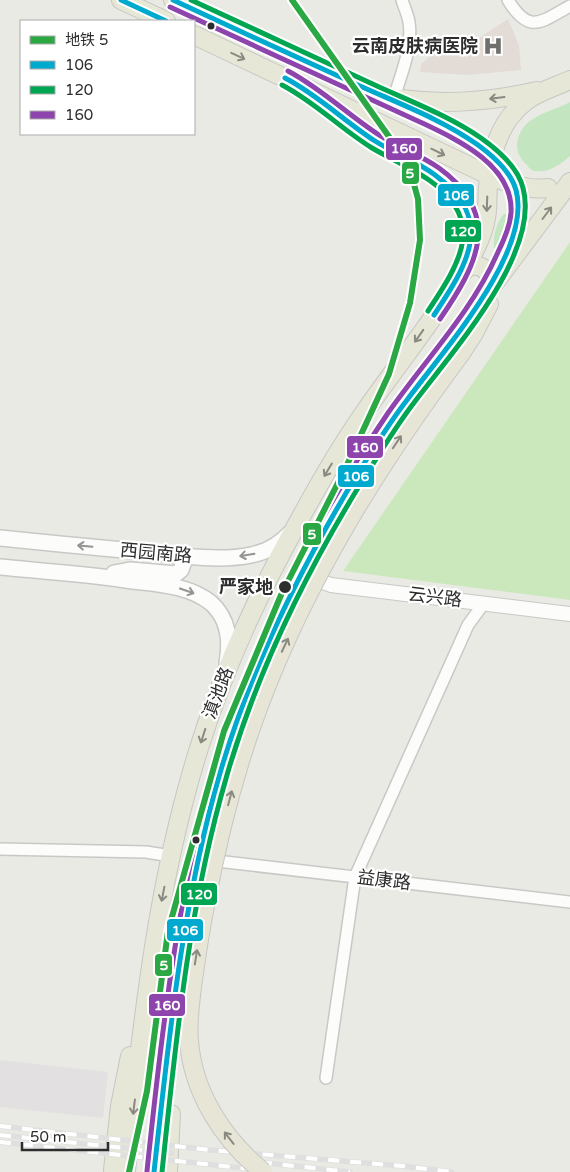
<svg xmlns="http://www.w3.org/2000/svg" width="570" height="1172" font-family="'Varela Round','Noto Sans SC',sans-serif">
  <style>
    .industrial { fill: #e3e0e2 }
    .medical { fill: #e3dcd6 }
    .green { fill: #c3e5bf }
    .pitch { fill: #cbe8bd }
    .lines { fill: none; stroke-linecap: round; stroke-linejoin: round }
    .minor-casing { stroke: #c8c8c7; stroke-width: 14 }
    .tertiary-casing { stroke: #c8c8c7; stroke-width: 16 }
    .secondary-casing { stroke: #c8c8c7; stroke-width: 18 }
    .primary-casing { stroke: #c6c6c3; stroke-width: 20 }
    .minor { stroke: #fcfcfb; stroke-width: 11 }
    .tertiary { stroke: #fcfcfb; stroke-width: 14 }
    .secondary { stroke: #fcfcfb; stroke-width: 15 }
    .primary { stroke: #e6e7d6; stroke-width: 18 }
    .rail-casing { stroke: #dfdfe0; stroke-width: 5.5 }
    .rail { stroke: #fff; stroke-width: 4; stroke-dasharray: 11; stroke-linecap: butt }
    .trunk-bridge-casing { stroke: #c6c6c3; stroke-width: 20; stroke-linecap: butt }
    .trunk-bridge { stroke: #e7e6d6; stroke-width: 18 }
    .bus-1-casing { stroke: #fff; stroke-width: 9 }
    .bus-2-casing { stroke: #fff; stroke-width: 9 }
    .bus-3-casing { stroke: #fff; stroke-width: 9 }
    .bus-1 { stroke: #00a9ce; stroke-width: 5 }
    .bus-2 { stroke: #00a651; stroke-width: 5 }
    .bus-3 { stroke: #8e44ad; stroke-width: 5 }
    .metro-1-casing { stroke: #fff; stroke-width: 10 }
    .metro-1 { stroke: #2aa844; stroke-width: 6 }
    .oneway { stroke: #8a8a82 }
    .oneway2 { stroke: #949494 }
    .bus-dot { fill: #2d2d2d; stroke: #fff; stroke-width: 2 }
    .labels { text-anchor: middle; stroke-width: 4.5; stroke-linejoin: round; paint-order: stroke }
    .poi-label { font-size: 18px; font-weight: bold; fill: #2d2d2d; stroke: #fff; text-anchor: end }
    .street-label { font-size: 18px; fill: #2d2d2d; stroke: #fff }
    .stop-label { font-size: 18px; font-weight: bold; fill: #2d2d2d; stroke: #fff; text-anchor: end }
    .line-badge { stroke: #fff; stroke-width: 2 }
    .badge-label { font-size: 14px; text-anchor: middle; font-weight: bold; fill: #fff }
  </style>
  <rect width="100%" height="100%" fill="#eaeae4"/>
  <path class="industrial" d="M0,1060L108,1072L103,1118L0,1107Z"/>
  <path class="medical" d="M508,19L519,45L521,70L467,75L420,72L421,64L433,54L465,47Z"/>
  <path class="green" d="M570,102V156C561,164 549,173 536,171C532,171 530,169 527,165C515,154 514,142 523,128C533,114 556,110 570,102Z
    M504,214H509L512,218L502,245L497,249L494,248C493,238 496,222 504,214Z"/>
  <path class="pitch" d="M570,242V600L343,571Z"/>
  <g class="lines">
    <defs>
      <path id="minor" d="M508,0C529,35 541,22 570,6
        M394,98C401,74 413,47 409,22C408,15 404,7 402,0
        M0,849L146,852L171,856
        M208,860L570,902
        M326,1078L355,877L468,625L484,603"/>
      <path id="tertiary" d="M307,576L331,585L570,614"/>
      <path id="secondary" d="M0,538C49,543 99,548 148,552C182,555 218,562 251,555C267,552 279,545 290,533
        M0,567C42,571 84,574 126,580C154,584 188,584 211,603C228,618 231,641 227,663
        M114,573L130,570L176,574L181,570L183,564L180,557L177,555"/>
      <path id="primary" d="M121,0L166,21
        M173,0C229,26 286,52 342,78C392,101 481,129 510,178C526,204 517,232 505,258
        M194,35L482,172C502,181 525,191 548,188
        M401,99C445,105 493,101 537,91
        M332,109C349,122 366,136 385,147C428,171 483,188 468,249
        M462,273C473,259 493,267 489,285
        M461,353L474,333L489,304
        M113,1170L120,1106L130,1056
        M126,1171C142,1028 156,883 200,745C225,666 260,590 301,517C320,482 341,446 364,413C396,366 433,322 462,273C472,256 483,237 486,218C488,208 487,197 488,187C490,155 499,121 526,101C539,91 555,87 570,80
        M154,1172C171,1019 186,864 238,718C273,620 323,526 380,439C404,402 431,367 458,332C495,282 533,232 570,182
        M168,1172L171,1114"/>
    </defs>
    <use href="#minor" class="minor-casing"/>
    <use href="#tertiary" class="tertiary-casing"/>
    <use href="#secondary" class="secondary-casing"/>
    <use href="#primary" class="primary-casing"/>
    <use href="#minor" class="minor"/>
    <use href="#tertiary" class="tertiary"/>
    <use href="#secondary" class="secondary"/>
    <use href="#primary" class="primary"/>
    <defs>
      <path id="rail" d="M0,1126L210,1150L402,1166L452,1172
        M0,1135L172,1153
        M0,1142L251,1169
        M239,1160L350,1172"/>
    </defs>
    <use href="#rail" class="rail-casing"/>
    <use href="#rail" class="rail"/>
    <defs>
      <path id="trunk-bridge" d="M263,1172C223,1139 193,1093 189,1041C187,1023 190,1005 192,987C196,958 200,929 206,901C218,836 235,770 258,708C306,579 379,463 461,353"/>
    </defs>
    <use href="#trunk-bridge" class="trunk-bridge-casing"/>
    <use href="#trunk-bridge" class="trunk-bridge"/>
    <defs>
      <path id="bus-1" d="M121,0L166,21
        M285,78C318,95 344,121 375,141C394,153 416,161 435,175C496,219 468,264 434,315
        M154,1172C169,1038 182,903 220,773C251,667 301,567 358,473C374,448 389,423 407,400C442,352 533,252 516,190C511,172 493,156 478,145C443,120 400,104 360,86C298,58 235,29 173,0"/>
      <path id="bus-2" d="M282,85C315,102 341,129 372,148C391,159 411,168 429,180C488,221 459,264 428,311
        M162,1172C176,1039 189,904 227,775C257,672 305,574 361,483C378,456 394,429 413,404C451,353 541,254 523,188C518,168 498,150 481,138C449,116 412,102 377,86C315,57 253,29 191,0"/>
      <path id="bus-3" d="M288,71C322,89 348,115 379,135C398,147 420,155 439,168C504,215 477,265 440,319
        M147,1171C161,1038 176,904 212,774C228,717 251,661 276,608C308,540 346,475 388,413C425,360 472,312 498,252C504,240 510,226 511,213C514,165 456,139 420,122L170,7"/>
    </defs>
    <use href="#bus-1" class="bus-1-casing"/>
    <use href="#bus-2" class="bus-2-casing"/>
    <use href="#bus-3" class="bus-3-casing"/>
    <use href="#bus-1" class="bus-1"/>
    <use href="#bus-2" class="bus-2"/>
    <use href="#bus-3" class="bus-3"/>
    <defs>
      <path id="metro-1" d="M129,1172L147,1091L168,931L224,731L281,595L346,467L389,374L410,303L420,240L418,199L412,177L402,155L292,0"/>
    </defs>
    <use href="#metro-1" class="metro-1-casing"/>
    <use href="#metro-1" class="metro-1"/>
  </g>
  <defs><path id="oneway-shaft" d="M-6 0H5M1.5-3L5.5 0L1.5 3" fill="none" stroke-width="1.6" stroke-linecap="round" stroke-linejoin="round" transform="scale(1.25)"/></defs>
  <g class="oneway">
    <use href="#oneway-shaft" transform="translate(238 56) rotate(25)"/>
    <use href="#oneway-shaft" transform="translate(497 98) rotate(173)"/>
    <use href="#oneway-shaft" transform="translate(438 152) rotate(26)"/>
    <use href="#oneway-shaft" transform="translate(487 204) rotate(92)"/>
    <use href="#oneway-shaft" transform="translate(547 213) rotate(-53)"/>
    <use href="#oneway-shaft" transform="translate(419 336) rotate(125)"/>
    <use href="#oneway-shaft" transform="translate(397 442) rotate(-56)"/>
    <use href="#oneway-shaft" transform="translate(328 470) rotate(121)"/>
    <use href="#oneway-shaft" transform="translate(285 645) rotate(-65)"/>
    <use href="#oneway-shaft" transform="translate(203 736) rotate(108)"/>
    <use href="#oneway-shaft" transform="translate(230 798) rotate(-75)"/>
    <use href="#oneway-shaft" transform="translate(163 894) rotate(101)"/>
    <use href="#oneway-shaft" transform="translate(196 957) rotate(-81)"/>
    <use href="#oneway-shaft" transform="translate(134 1107) rotate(97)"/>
    <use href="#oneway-shaft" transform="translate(229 1138) rotate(-128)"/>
  </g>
  <g class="oneway2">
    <use href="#oneway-shaft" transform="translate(85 546) rotate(-175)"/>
    <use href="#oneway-shaft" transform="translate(247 555) rotate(171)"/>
    <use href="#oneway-shaft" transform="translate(187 591) rotate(19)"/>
  </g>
  <defs>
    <symbol id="hospital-bare" viewBox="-9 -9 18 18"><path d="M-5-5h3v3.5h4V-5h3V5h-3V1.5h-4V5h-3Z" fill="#6f6f6d" stroke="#fff" stroke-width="2.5" paint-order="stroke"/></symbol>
  </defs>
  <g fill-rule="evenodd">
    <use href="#hospital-bare" x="479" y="32" width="28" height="28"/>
  </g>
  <g class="bus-dot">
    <circle cx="211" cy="26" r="4.5"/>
    <circle cx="285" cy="587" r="7"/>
    <circle cx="196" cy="840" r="4.5"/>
  </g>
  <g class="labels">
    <g class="poi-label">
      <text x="478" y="52">云南皮肤病医院</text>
    </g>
    <g class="street-label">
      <text transform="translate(156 553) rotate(5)" y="6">西园南路</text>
      <text transform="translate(435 597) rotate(7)" y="6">云兴路</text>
      <text transform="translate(218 693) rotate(-69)" y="6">滇池路</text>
      <text transform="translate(384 880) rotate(7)" y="6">益康路</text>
    </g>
    <g class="stop-label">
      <text x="273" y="593">严家地</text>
    </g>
  </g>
  <g class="line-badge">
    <rect x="385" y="137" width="38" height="24" rx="5" fill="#8e44ad"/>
    <rect x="401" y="161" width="19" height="24" rx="5" fill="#2aa844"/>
    <rect x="437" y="183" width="38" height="24" rx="5" fill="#00a9ce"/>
    <rect x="444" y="219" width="38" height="24" rx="5" fill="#00a651"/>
    <rect x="346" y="435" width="38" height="24" rx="5" fill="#8e44ad"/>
    <rect x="337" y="464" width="38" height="24" rx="5" fill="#00a9ce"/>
    <rect x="302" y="522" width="20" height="24" rx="5" fill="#2aa844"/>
    <rect x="180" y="882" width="38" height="24" rx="5" fill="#00a651"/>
    <rect x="166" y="918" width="38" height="24" rx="5" fill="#00a9ce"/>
    <rect x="154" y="953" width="19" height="24" rx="5" fill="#2aa844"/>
    <rect x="148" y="993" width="38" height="24" rx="5" fill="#8e44ad"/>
  </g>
  <g class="badge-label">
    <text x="404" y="153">160</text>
    <text x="410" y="178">5</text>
    <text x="456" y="200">106</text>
    <text x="463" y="236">120</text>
    <text x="365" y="452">160</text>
    <text x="356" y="481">106</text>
    <text x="312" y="539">5</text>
    <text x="199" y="899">120</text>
    <text x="185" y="935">106</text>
    <text x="164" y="970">5</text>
    <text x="167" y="1010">160</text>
  </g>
  <rect x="20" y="20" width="175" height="115" fill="#ffffff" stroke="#ababab"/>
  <rect x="30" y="36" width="25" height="8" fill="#2aa844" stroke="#ababab"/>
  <text x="65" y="45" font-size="15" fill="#2d2d2d">地铁 5</text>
  <rect x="30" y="61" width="25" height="8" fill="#00a9ce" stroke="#ababab"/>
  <text x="65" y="70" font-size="15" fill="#2d2d2d">106</text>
  <rect x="30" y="86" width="25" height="8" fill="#00a651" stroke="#ababab"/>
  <text x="65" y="95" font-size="15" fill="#2d2d2d">120</text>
  <rect x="30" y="111" width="25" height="8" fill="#8e44ad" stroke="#ababab"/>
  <text x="65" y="120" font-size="15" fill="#2d2d2d">160</text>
  <path d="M22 1142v8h86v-8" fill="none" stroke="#2d2d2d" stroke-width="2.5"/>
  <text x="30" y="1142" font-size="15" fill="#2d2d2d" stroke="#ffffff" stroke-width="4" paint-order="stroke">50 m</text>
</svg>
